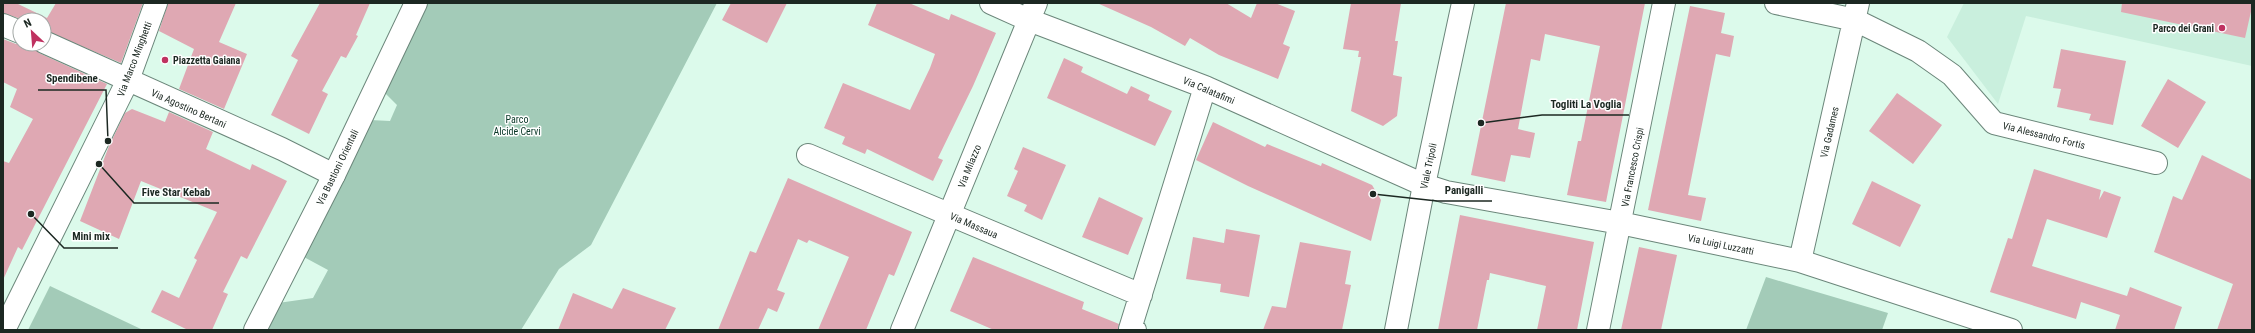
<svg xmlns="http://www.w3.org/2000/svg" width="2255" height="333" font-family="'Roboto Condensed',sans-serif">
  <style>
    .built { fill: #c9efdd }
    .green { fill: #a3cbb8 }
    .building { fill: #dfa8b3 }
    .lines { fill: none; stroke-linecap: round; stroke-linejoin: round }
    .minor-casing { stroke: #6b867a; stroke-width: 24 }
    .tertiary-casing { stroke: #6b867a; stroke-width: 24 }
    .minor { stroke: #fff; stroke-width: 22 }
    .tertiary { stroke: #fff; stroke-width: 22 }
    .poi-dot { fill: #bf3160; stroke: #fff; stroke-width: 1.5 }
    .labels { text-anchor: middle; stroke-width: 3; stroke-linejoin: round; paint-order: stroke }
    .poi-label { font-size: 10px; font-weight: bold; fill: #1c2822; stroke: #fff; text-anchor: end }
    .street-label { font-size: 10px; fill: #1c2822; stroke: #fff }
    .park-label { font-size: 10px; fill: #083726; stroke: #fff }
    .leader { fill: none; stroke: #1c2822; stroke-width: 1.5 }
    .callout-dot { fill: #1c2822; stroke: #fff; stroke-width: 1.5 }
    .callout-label { font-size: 11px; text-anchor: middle; font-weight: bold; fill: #1c2822; stroke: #fff; stroke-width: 3; stroke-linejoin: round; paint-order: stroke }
  </style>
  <rect width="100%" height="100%" fill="#dcfaeb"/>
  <path class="built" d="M1964,3H2252V66L2026,16L1998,104L1947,37Z"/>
  <path class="green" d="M428,3H717L591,245L559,269L521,330H267L278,303L313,298L328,270L302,256L370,120L390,121L397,105L384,92Z
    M1766,277L1888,313L1882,330H1746Z
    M50,286L143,330H28Z"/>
  <path class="building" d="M3,3H16L47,18L56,3H143L121,63L44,30V20H24L3,13Z
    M168,3H236L219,42L247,54L224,109L179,89L194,49L159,31Z
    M320,3H370L356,35L358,36L346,58L341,56L322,91L328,94L309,134L271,115L298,60L291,56Z
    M731,3H787L767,43L722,20Z
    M877,3H909L949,20L951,14L996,33L973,86L938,158L943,160L933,181L867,149L865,154L842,144L845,137L824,128L843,83L910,110L930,68L935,54L868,25Z
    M1097,3H1226L1251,18L1257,3H1275L1295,11L1283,44L1290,47L1278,79L1219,55L1190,38L1185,46L1151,27Z
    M1351,3H1401L1395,41H1398L1393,75L1402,77L1397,116L1383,126L1351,111L1361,57H1358L1359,51L1343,49Z
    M1506,3H1645L1606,202L1567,195L1578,141H1581L1600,46L1545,34L1540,61L1531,59L1518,129L1535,133L1530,158L1511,155L1505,182L1471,175Z
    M2122,3H2252V7L2245,38L2121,12Z
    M1690,6L1725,13L1721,33L1734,36L1730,57L1716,54L1688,195L1706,198L1701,221L1648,210Z
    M3,39L16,44H32L39,53L107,84L22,250L18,247L3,280V161L9,163L33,119L10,107L17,89L3,82Z
    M2061,49L2126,61L2113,125L2089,120L2091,114L2057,107L2061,89L2053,88Z
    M1064,58L1083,67L1081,72L1127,94L1131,86L1150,95L1148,100L1172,111L1155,146L1047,98Z
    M2168,79L2206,102L2178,148L2141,126Z
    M1897,93L1942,125L1913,164L1869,131Z
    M132,109L165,122L169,112L213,132L206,149L250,170L252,164L287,181L247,259L241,256L223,292L228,294L212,330H188L151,312L162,290L179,298L197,260L194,258L217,212L141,181L119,239L80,221L109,146L125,113Z
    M1213,122L1265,147L1267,144L1321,166L1322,163L1372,185L1381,200L1371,241L1248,186L1196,160Z
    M1023,147L1066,165L1042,220L1024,211L1027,205L1007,196L1018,171L1014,169Z
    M2202,155L2252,180V330H2217L2233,284L2154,252L2173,196L2182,200Z
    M2034,169L2101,190L2099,200L2104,191L2121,197L2107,238L2047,219L2032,266L2127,296L2130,287L2182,307L2174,330H2115L2120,315L2081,302L2076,319L1990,292L2008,238L2012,239Z
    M788,178L912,232L894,276L889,274L866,330H818L849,257L809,240L807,243L798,239L777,290L785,293L777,312L768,308L758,330H718L750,251L756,253Z
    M1872,181L1921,205L1900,247L1852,224Z
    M1099,197L1143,218L1128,255L1082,237Z
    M1460,215L1594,242L1577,330H1537L1546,286L1490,273L1489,280H1487L1477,330H1438Z
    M1226,229L1260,235L1249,297L1220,292L1221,284L1186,279L1193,237L1224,243Z
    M1300,242L1351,251L1345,284L1351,285L1342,330H1263L1272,306L1286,308Z
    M1639,247L1677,255L1661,330H1621Z
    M973,257L1084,302L1082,309L1119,324L1118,330H994L950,311Z
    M623,288L676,308L665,330H558L573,293L612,309Z"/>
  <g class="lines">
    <defs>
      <path id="minor" d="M991,3L1029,20L1205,87L1424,185L1446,192L1620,223L1800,261L2011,330
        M1776,3L1855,20L1918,51L1952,75L1994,123L2156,163
        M3,25L20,32
        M44,42L282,149L334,175
        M808,155L1141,295
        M1800,261L1858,3
        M4,330L128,80L156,3
        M902,330L1036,3
        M1135,330L1130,329L1205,87
        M1598,330L1664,3"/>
      <path id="tertiary" d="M255,330L334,175L416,3
        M1396,330L1424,185L1463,3"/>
    </defs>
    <use href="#minor" class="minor-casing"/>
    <use href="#tertiary" class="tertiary-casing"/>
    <use href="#minor" class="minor"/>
    <use href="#tertiary" class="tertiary"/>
  </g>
  <g class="poi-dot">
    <circle cx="2222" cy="28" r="4"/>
    <circle cx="165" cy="60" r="4"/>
  </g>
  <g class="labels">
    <g class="poi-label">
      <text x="2214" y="32">Parco dei Grani</text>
      <text x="173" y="64" text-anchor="start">Piazzetta Gaiana</text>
    </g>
    <g class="street-label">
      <text transform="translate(134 59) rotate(-69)" y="4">Via Marco Minghetti</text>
      <text transform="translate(1209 90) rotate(23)" y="4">Via Calatafimi</text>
      <text transform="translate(189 108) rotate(24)" y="4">Via Agostino Bertani</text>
      <text transform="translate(1829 132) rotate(-77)" y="4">Via Gadames</text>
      <text transform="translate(2044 135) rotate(14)" y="4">Via Alessandro Fortis</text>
      <text transform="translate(969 166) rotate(-68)" y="4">Via Milazzo</text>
      <text transform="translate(1428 166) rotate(-78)" y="4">Viale Tripoli</text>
      <text transform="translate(337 167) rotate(-64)" y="4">Via Bastioni Orientali</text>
      <text transform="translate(1632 167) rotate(-79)" y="4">Via Francesco Crispi</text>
      <text transform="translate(974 225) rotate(23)" y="4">Via Massaua</text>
      <text transform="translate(1721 244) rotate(12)" y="4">Via Luigi Luzzatti</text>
    </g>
    <g class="park-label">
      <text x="517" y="123">Parco<tspan x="517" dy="12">Alcide Cervi</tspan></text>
    </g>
  </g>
  <path class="leader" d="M108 141L106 90H38M1481 123L1542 115H1629M1373 194L1437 201H1492M99 164L134 203H219M31 214L64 248H118"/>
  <g class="callout-dot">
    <circle cx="108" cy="141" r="4"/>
    <circle cx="1481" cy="123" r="4"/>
    <circle cx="1373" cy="194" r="4"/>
    <circle cx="99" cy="164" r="4"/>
    <circle cx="31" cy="214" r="4"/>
  </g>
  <g class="callout-label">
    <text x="72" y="82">Spendibene</text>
    <text x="1586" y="108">Togliti La Voglia</text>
    <text x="1464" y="194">Panigalli</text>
    <text x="176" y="196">Five Star Kebab</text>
    <text x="91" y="240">Mini mix</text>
  </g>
  <rect width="2255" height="333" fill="none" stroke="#1c2822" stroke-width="8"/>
  <g transform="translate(32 32) rotate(334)"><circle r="19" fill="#ffffff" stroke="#a4a9a7"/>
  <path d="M0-3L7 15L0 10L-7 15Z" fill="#bf3160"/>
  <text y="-6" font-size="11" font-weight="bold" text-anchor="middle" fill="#1c2822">N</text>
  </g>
</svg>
